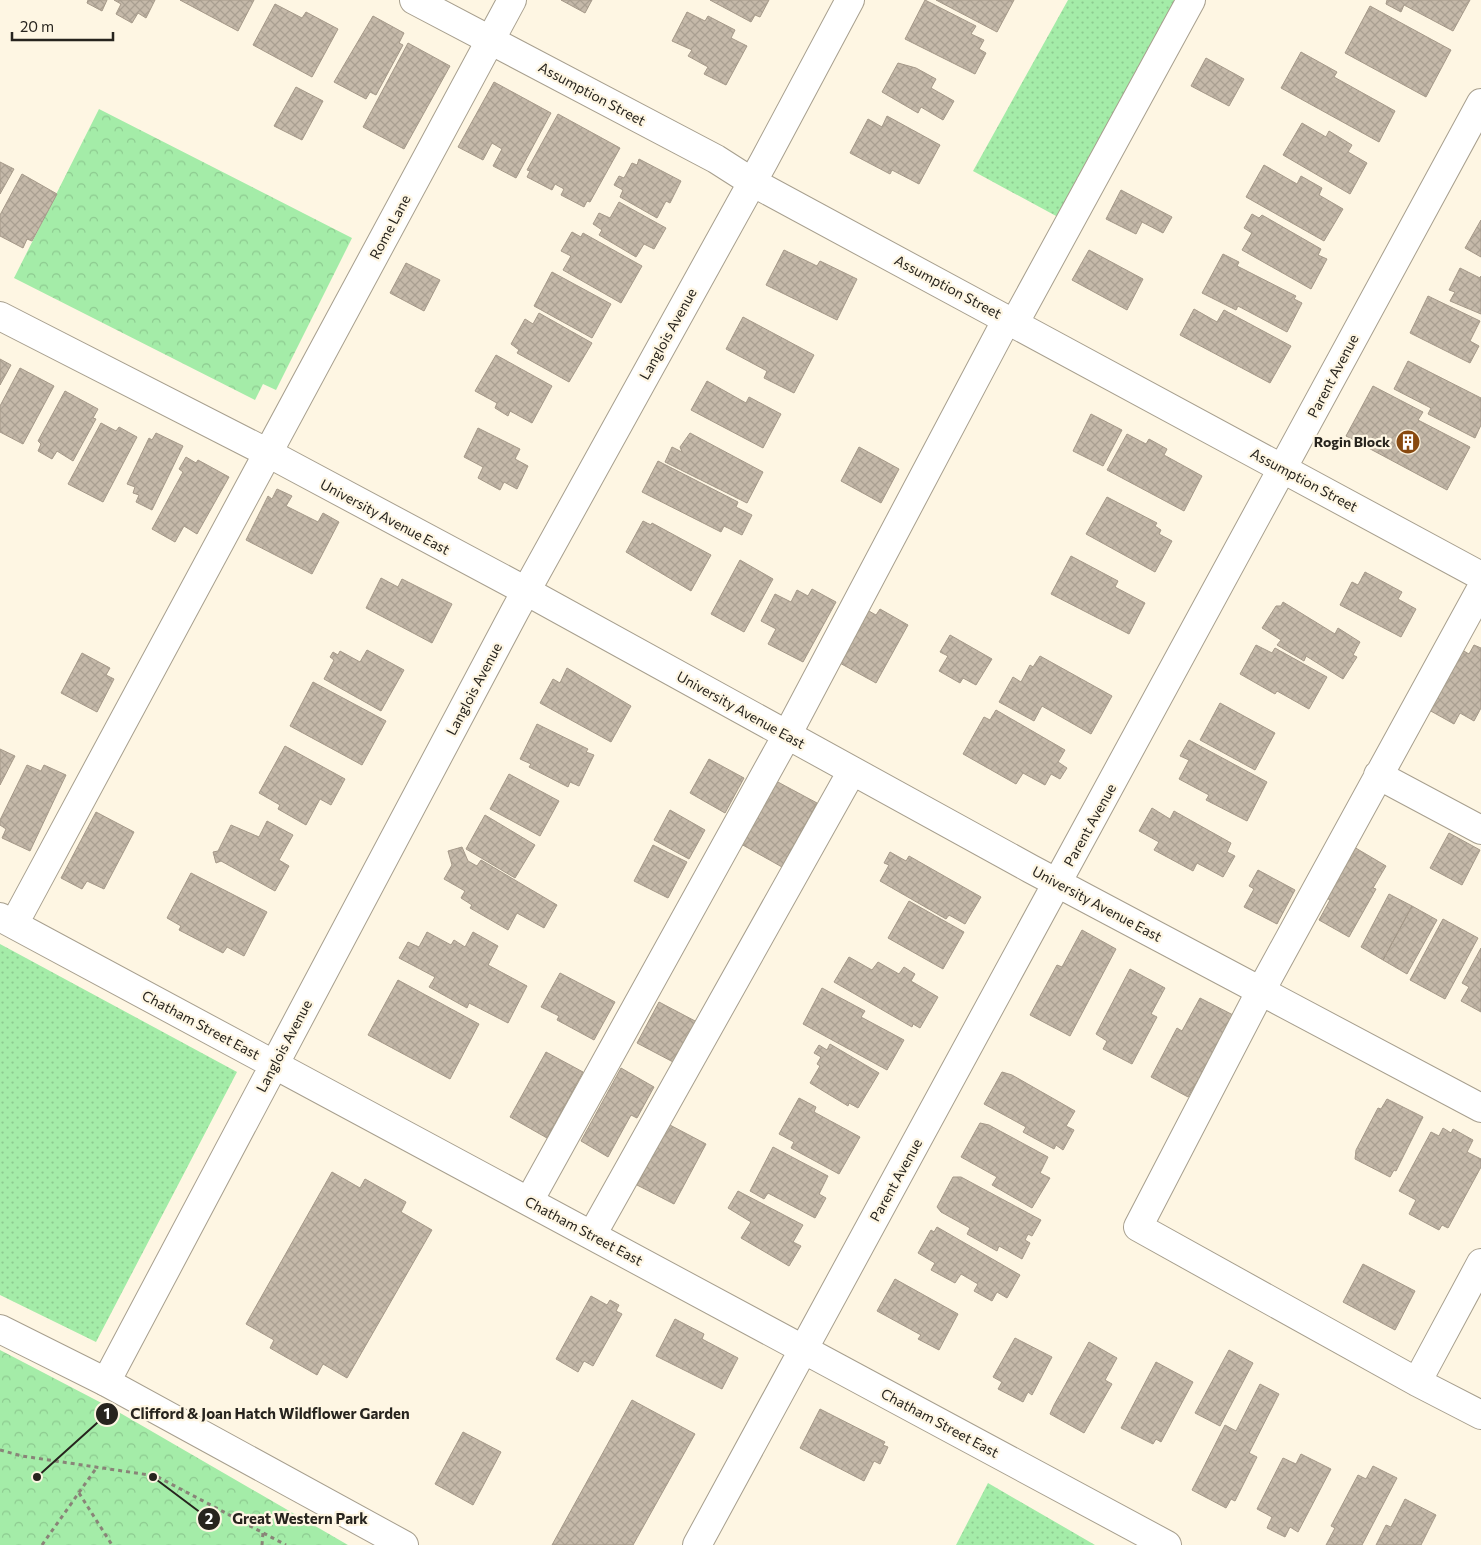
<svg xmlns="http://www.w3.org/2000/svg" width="1481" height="1545" font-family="Commissioner,sans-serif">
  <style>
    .grass { fill: url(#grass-dots) }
    .park { fill: url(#park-crowns) }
    .building { fill: url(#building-cross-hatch); stroke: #a59989 }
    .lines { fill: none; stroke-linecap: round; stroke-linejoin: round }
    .minor-casing { stroke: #a79f8e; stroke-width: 30 }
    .major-casing { stroke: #a79f8e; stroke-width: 30 }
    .path { stroke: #898478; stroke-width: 3; stroke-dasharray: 4 4; stroke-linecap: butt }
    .minor { stroke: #fff; stroke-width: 28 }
    .major { stroke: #fff; stroke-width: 28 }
    .labels { text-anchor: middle; stroke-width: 4.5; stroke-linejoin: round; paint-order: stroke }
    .street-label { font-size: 14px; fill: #27241e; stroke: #fef6e3 }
    .poi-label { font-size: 14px; font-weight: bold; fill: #27241e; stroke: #fef6e3; text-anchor: end }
    .leader { fill: none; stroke: #27241e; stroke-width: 2 }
    .callout-dot { fill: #27241e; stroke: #fef6e3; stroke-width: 2 }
    .mark-label { font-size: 15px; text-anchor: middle; font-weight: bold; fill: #fff }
    .callout-label { font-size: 15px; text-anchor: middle; font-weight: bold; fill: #27241e; stroke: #fef6e3; stroke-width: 4.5; stroke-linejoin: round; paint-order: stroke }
  </style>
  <defs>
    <pattern id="grass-dots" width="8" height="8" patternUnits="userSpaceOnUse" patternTransform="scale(1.25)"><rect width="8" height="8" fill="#a4eca8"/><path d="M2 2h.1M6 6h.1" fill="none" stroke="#8dca90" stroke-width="1.8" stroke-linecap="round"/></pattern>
    <pattern id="park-crowns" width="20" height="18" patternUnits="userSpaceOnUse" patternTransform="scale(1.25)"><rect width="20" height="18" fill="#a4eca8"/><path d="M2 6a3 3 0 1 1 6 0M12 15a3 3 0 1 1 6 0" fill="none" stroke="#8dca90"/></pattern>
    <pattern id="building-cross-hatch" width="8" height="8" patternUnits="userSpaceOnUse" patternTransform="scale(1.25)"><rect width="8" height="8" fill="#c5b9a9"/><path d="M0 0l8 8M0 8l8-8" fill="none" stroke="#a99f91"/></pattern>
  </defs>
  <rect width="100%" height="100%" fill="#fef6e3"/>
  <path class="grass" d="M1068,0H1191L1069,223L973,171Z
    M0,944L237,1072L96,1342L0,1295Z
    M988,1483L1095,1545H956Z"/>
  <path class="park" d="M99,109L352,238L276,390L263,384L255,400L14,278Z
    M0,1350L115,1410L348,1545H0Z"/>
  <path class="building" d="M88,0H107L102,11L87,3Z
    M114,0H155L146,18L138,13L132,23L116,14L121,4Z
    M180,0H254L238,31Z
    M561,0H592L585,13Z
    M710,0H769L760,17L755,15L751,22Z
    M925,0L976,26L971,34L984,40L979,49L986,53L975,74L905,39Z
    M936,0H1014L997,32Z
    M1387,0H1470L1453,31L1404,5L1401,12L1386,4Z
    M275,4L302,18L306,12L338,29L312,77L253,45Z
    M1370,6L1451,50L1426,97L1345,53Z
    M687,12L705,21L708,16L735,30L731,38L747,46L726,85L704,74L708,67L688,56L692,50L672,41Z
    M373,16L404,33L399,43L403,45L376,95L370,92L366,99L334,82Z
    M408,43L450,66L404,149L363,127Z
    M1301,52L1337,72L1334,77L1395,111L1379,142L1281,88Z
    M1206,58L1244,79L1229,106L1191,86Z
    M898,63L916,68L936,79L931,88L954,101L943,120L921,107L918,113L882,92Z
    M494,82L551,113L516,178L493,166L502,149L492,143L483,160L458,147Z
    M296,87L323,101L302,140L274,126Z
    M558,114L620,148L590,202L587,201L584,207L561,195L564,189L555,184L552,190L527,177L530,171L527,170Z
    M887,116L940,145L919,184L892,170L890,174L850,153L868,119L882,127Z
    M1302,123L1326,137L1329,131L1352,145L1348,152L1367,163L1350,194L1283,155Z
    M639,159L681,181L670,203L666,201L657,218L620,197L623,190L614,185L619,176L624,178L632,163L637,165Z
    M0,162L14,169L0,194Z
    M1264,165L1297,184L1301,176L1322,188L1319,195L1343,209L1324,241L1246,197Z
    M22,174L57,194L32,241L27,239L23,248L0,236V215Z
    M1121,190L1172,217L1163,233L1142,222L1136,234L1106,219Z
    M619,202L666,228L654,249L644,244L636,257L599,235L602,230L593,224L599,213L610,218Z
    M1252,214L1259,218L1262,215L1321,249L1318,255L1327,259L1311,289L1242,250L1252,233L1244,228Z
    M1481,220V257L1465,248Z
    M572,232L581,237L583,233L642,266L621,303L563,270L571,256L561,251Z
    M784,250L817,266L820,261L857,279L837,320L766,285Z
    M1089,250L1143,279L1127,310L1072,280Z
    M1223,254L1239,262L1237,266L1296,296L1294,299L1302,303L1287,332L1238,306L1236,310L1202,293Z
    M406,263L440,280L424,311L390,293Z
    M1460,268L1480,278L1481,276V314L1450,301L1455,292L1449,290Z
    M552,272L611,304L592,338L534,306Z
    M1428,296L1480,321L1470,341L1479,346L1470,363L1410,333Z
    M1194,309L1217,322L1224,310L1291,346L1270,383L1180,335Z
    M539,313L592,343L569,382L517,353L519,350L511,344L525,319L533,324Z
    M743,317L814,355L794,393L764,378L767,371L726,349Z
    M496,355L552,386L532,423L510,411L508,416L495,408L497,403L475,391Z
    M0,359L11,365L0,385Z
    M1408,361L1481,398V425L1475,438L1428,414L1431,408L1394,389Z
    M20,368L54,386L23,444L0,432V406Z
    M707,381L746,403L749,397L781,414L763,448L691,410Z
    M1373,386L1423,412L1418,420L1470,447L1447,490L1346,436Z
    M65,391L98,409L93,418L96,419L73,461L57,451L52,459L38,451L41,444L38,441Z
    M1091,414L1122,430L1103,466L1073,451Z
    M101,423L116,431L119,427L137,437L103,502L68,484Z
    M478,428L520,449L515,459L528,466L517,489L504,482L500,490L478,478L483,467L464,457Z
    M156,433L183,446L152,510L136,502L139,495L133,493L135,487L127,484L149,438L152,440Z
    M690,433L763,472L747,503L665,462L672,447L682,452L680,447Z
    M1127,434L1146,444L1149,439L1167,449L1164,455L1202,476L1184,511L1107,470Z
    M859,447L899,469L881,503L841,481Z
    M186,457L196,463L198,460L229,477L197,534L184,526L175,542L152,529L183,472L179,469Z
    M658,461L738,502L736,507L752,515L742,535L724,526L721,532L642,492Z
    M277,489L292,496L286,506L318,522L323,513L339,522L312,574L246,540L268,496L272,499Z
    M1107,497L1157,523L1155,526L1161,530L1159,534L1172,541L1155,572L1086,534Z
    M643,521L651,525L652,523L711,555L691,591L626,552Z
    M1071,556L1118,581L1115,587L1145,603L1129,634L1051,594Z
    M740,560L773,579L744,632L711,614Z
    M1365,572L1402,592L1398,599L1416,609L1401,637L1340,605L1352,582L1358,585Z
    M381,578L398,587L402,579L452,604L432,643L366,608Z
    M812,589L836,602L803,662L768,644L776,629L761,621L775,594L791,602L797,590L808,596Z
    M1283,602L1335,634L1338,628L1360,642L1353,655L1357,657L1343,679L1306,656L1304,661L1277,645L1281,640L1262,628L1276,606H1281Z
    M880,609L908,625L876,683L838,662L867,610L876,615Z
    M950,635L992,659L976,685L963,678L960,683L939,671L948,656L940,652Z
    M1256,645L1272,653L1275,648L1327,677L1309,709L1277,691L1275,694L1240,674Z
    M1474,645L1481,648V708L1474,721L1460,713L1454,724L1429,710L1462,650L1469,654Z
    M367,650L404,670L381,711L324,679L334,660L330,657L333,652L338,655L340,651L360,662Z
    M82,653L110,668L106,675L114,679L97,712L61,693Z
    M1040,656L1112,696L1091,734L1042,706L1034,721L999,702L1013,677L1021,682L1030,665L1033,667Z
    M567,668L631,706L611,742L540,703L553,679L560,683Z
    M313,682L386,721L362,765L290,726Z
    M1220,703L1275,733L1255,770L1200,740Z
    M996,710L1065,750L1058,762L1067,768L1060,779L1051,774L1045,785L1023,773L1016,784L963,754L984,717L990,720Z
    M537,724L588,749L586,752L594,755L579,786L570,782L568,787L529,767L531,764L520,759Z
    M1189,740L1267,782L1247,821L1206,800L1209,795L1179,779L1189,760L1180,756Z
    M285,746L345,779L331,805L320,799L306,825L278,809L280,805L259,793Z
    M0,749L15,756L0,785Z
    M709,759L744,778L725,813L690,793Z
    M27,765L41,771L44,765L66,775L30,851L2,838L6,829L0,825V820Z
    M509,774L559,801L540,836L490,809Z
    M776,781L817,803L782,867L741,844Z
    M1152,808L1170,819L1174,811L1231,843L1227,852L1235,856L1223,877L1197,863L1193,871L1154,850L1159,842L1139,831Z
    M670,810L705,830L689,859L654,840Z
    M96,812L134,832L104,889L87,881L82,889L61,878Z
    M485,815L535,845L515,878L466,849Z
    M267,821L293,835L279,860L289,866L275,891L221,861L216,863L213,852L218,851L231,825L259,837Z
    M1449,833L1480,850L1462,885L1430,868Z
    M653,845L687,862L668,898L634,881Z
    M462,847L468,861L477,866L481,860L557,905L544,928L517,913L508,930L470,908L472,905L461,898L465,891L444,879L452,865L448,851Z
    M1354,847L1386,866L1373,888L1376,889L1349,937L1319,920L1330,900L1325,897Z
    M890,852L906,861L909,856L981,897L965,924L949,915L946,919L880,881L889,865L884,863Z
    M1258,870L1295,890L1277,924L1244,907L1254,889L1249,886Z
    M191,873L267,912L244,956L227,947L223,953L179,930L181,926L167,918Z
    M1389,894L1412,906L1383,960L1361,947Z
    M909,901L964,932L943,969L888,938Z
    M1412,906L1437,920L1407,974L1383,960Z
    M1443,919L1478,938L1445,999L1410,980Z
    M1082,930L1116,949L1070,1036L1030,1015L1057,965L1062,967Z
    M427,932L451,945L454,940L465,947L473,932L498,946L488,965L527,986L508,1023L469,1003L467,1008L429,987L435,977L399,958L408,942L419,947Z
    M1481,948V1012L1461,1001L1469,987L1462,983Z
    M849,957L872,970L878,962L899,974L904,967L915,974L911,981L938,997L920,1028L913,1024L912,1027L834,982Z
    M1130,969L1165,988L1151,1014L1157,1017L1132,1064L1103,1049L1107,1041L1096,1034Z
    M560,973L615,1002L594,1040L557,1020L559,1016L541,1007Z
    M398,980L479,1024L450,1079L368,1035Z
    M822,988L865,1011L861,1017L904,1040L887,1070L803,1024Z
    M1200,998L1235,1016L1188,1097L1151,1077L1177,1028L1182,1031Z
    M659,1002L697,1022L675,1063L637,1043Z
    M830,1044L879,1073L858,1108L849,1103L848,1106L810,1083L820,1066L817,1064L821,1057L814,1053L819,1045L827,1050Z
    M546,1052L583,1072L547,1138L510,1117Z
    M621,1068L654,1087L637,1118L631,1115L608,1157L581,1141Z
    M1002,1072L1012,1075L1075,1111L1066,1126L1074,1130L1063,1150L1056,1145L1054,1149L1023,1132L1026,1127L984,1104Z
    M799,1098L816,1107L814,1112L860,1137L839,1174L791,1148L794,1142L779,1134Z
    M1387,1099L1423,1117L1396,1171L1394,1170L1390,1177L1355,1159L1356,1150L1378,1108L1381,1109Z
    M980,1123L989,1125L1048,1157L1040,1173L1050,1178L1032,1208L992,1185L997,1177L961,1157Z
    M668,1124L706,1144L674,1204L637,1185Z
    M1443,1128L1451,1133L1453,1129L1473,1140L1467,1152L1481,1159V1167L1448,1228L1442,1225L1439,1230L1409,1214L1416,1200L1399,1191L1431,1132L1439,1136Z
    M773,1147L828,1176L819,1194L826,1198L815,1218L768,1193L764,1199L750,1191Z
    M332,1172L360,1188L365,1179L406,1202L401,1212L432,1230L347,1378L323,1364L317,1375L270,1348L274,1340L246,1324Z
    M953,1177H961L1041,1220L1032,1236L1028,1234L1025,1240L1030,1243L1022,1259L999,1246L997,1251L967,1234L970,1228L941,1212L937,1207Z
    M738,1191L803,1225L793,1242L801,1246L789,1266L741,1238L751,1222L728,1208Z
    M937,1227L1020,1275L1007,1298L997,1292L992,1301L974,1291L978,1284L961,1274L955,1283L931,1270L935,1263L918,1253L931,1230L934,1232Z
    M1363,1264L1415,1291L1395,1330L1343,1302Z
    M895,1279L958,1314L939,1350L918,1339L921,1335L877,1311Z
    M591,1296L607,1305L610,1300L619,1305L616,1311L622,1314L593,1366L584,1361L578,1372L556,1359Z
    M675,1319L704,1334L702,1339L738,1358L722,1389L656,1356Z
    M1015,1338L1052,1357L1032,1395L1028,1392L1023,1402L998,1389L1002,1382L993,1377Z
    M1089,1342L1117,1358L1105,1380L1112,1384L1084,1433L1050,1414L1054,1405Z
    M1229,1350L1253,1363L1220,1426L1195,1413Z
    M1156,1362L1193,1382L1161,1442L1156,1439L1153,1444L1121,1428Z
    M1260,1384L1279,1394L1249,1453L1257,1457L1235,1501L1231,1499L1226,1508L1192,1490L1225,1425L1236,1431Z
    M632,1400L695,1434L633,1545H552Z
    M820,1409L885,1442L883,1445L888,1447L880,1464L874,1461L864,1481L800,1448Z
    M463,1432L501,1452L473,1505L435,1484Z
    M1301,1454L1331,1469L1298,1532L1290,1527L1285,1537L1267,1528L1272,1517L1257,1509L1283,1458L1296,1464Z
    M1373,1466L1397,1478L1362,1545H1326L1335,1528L1331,1526L1358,1475L1366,1479Z
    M1405,1499L1436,1515L1421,1545H1376L1386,1525L1391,1527Z"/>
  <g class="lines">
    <defs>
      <path id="minor" d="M414,0L716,159L752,182L1481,576
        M0,316L268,453L526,591L1031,869L1481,1108
        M1014,324L1191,0
        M1481,589L1258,996L1138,1227L1417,1382L1481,1415
        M1378,775L1481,830
        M0,917L1167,1545
        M14,924L512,0
        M529,1201L787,735L1007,319
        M592,1235L852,771
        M106,1382L515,611L764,161L850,0
        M1417,1382L1481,1263
        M697,1545L1481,103"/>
      <path id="major" d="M0,1329L106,1382L404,1545"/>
    </defs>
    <use href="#minor" class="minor-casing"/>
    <use href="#major" class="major-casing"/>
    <path class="path" d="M0,1450L22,1456L156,1476L286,1545
      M79,1493L112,1545
      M42,1545L97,1467
      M262,1545L263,1532"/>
    <use href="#minor" class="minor"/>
    <use href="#major" class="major"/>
  </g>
  <defs>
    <symbol id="building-disc" viewBox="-11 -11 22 22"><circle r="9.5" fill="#88490f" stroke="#fef6e3"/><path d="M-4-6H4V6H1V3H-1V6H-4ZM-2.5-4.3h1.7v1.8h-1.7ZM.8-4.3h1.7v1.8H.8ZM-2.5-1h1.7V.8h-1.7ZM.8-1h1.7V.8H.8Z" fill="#fff"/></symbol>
  </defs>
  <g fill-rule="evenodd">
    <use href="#building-disc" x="1394" y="428" width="28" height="28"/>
  </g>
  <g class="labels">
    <g class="street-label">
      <text transform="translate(592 94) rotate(28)" y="5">Assumption Street</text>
      <text transform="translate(390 227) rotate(-62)" y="5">Rome Lane</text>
      <text transform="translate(948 287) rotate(28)" y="5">Assumption Street</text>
      <text transform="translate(668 334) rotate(-61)" y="5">Langlois Avenue</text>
      <text transform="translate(1333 376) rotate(-62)" y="5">Parent Avenue</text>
      <text transform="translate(1304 480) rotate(28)" y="5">Assumption Street</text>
      <text transform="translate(385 517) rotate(28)" y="5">University Avenue East</text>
      <text transform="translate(474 689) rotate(-62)" y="5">Langlois Avenue</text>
      <text transform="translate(741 710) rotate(29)" y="5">University Avenue East</text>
      <text transform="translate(1090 825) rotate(-61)" y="5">Parent Avenue</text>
      <text transform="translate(1097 904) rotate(28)" y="5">University Avenue East</text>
      <text transform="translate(201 1025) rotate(28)" y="5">Chatham Street East</text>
      <text transform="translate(284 1046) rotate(-62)" y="5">Langlois Avenue</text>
      <text transform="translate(896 1180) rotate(-61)" y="5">Parent Avenue</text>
      <text transform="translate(584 1231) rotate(28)" y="5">Chatham Street East</text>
      <text transform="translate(940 1423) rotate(28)" y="5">Chatham Street East</text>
    </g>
    <g class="poi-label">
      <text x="1390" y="447">Rogin Block</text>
    </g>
  </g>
  <path class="leader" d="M37 1477L107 1414M153 1477L209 1519"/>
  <g class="callout-dot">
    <circle cx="37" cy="1477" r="5"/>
    <circle cx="153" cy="1477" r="5"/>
    <circle cx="107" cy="1414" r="12"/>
    <circle cx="209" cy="1519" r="12"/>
  </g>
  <g class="mark-label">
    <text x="107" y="1419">1</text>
    <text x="209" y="1524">2</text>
  </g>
  <g class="callout-label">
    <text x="270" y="1419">Clifford &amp; Joan Hatch Wildflower Garden</text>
    <text x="300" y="1524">Great Western Park</text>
  </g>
  <path d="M12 32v8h101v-8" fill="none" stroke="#27241e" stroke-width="2.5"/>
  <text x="20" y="32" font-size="15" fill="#27241e" stroke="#fef6e3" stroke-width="4" paint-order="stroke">20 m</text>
</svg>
